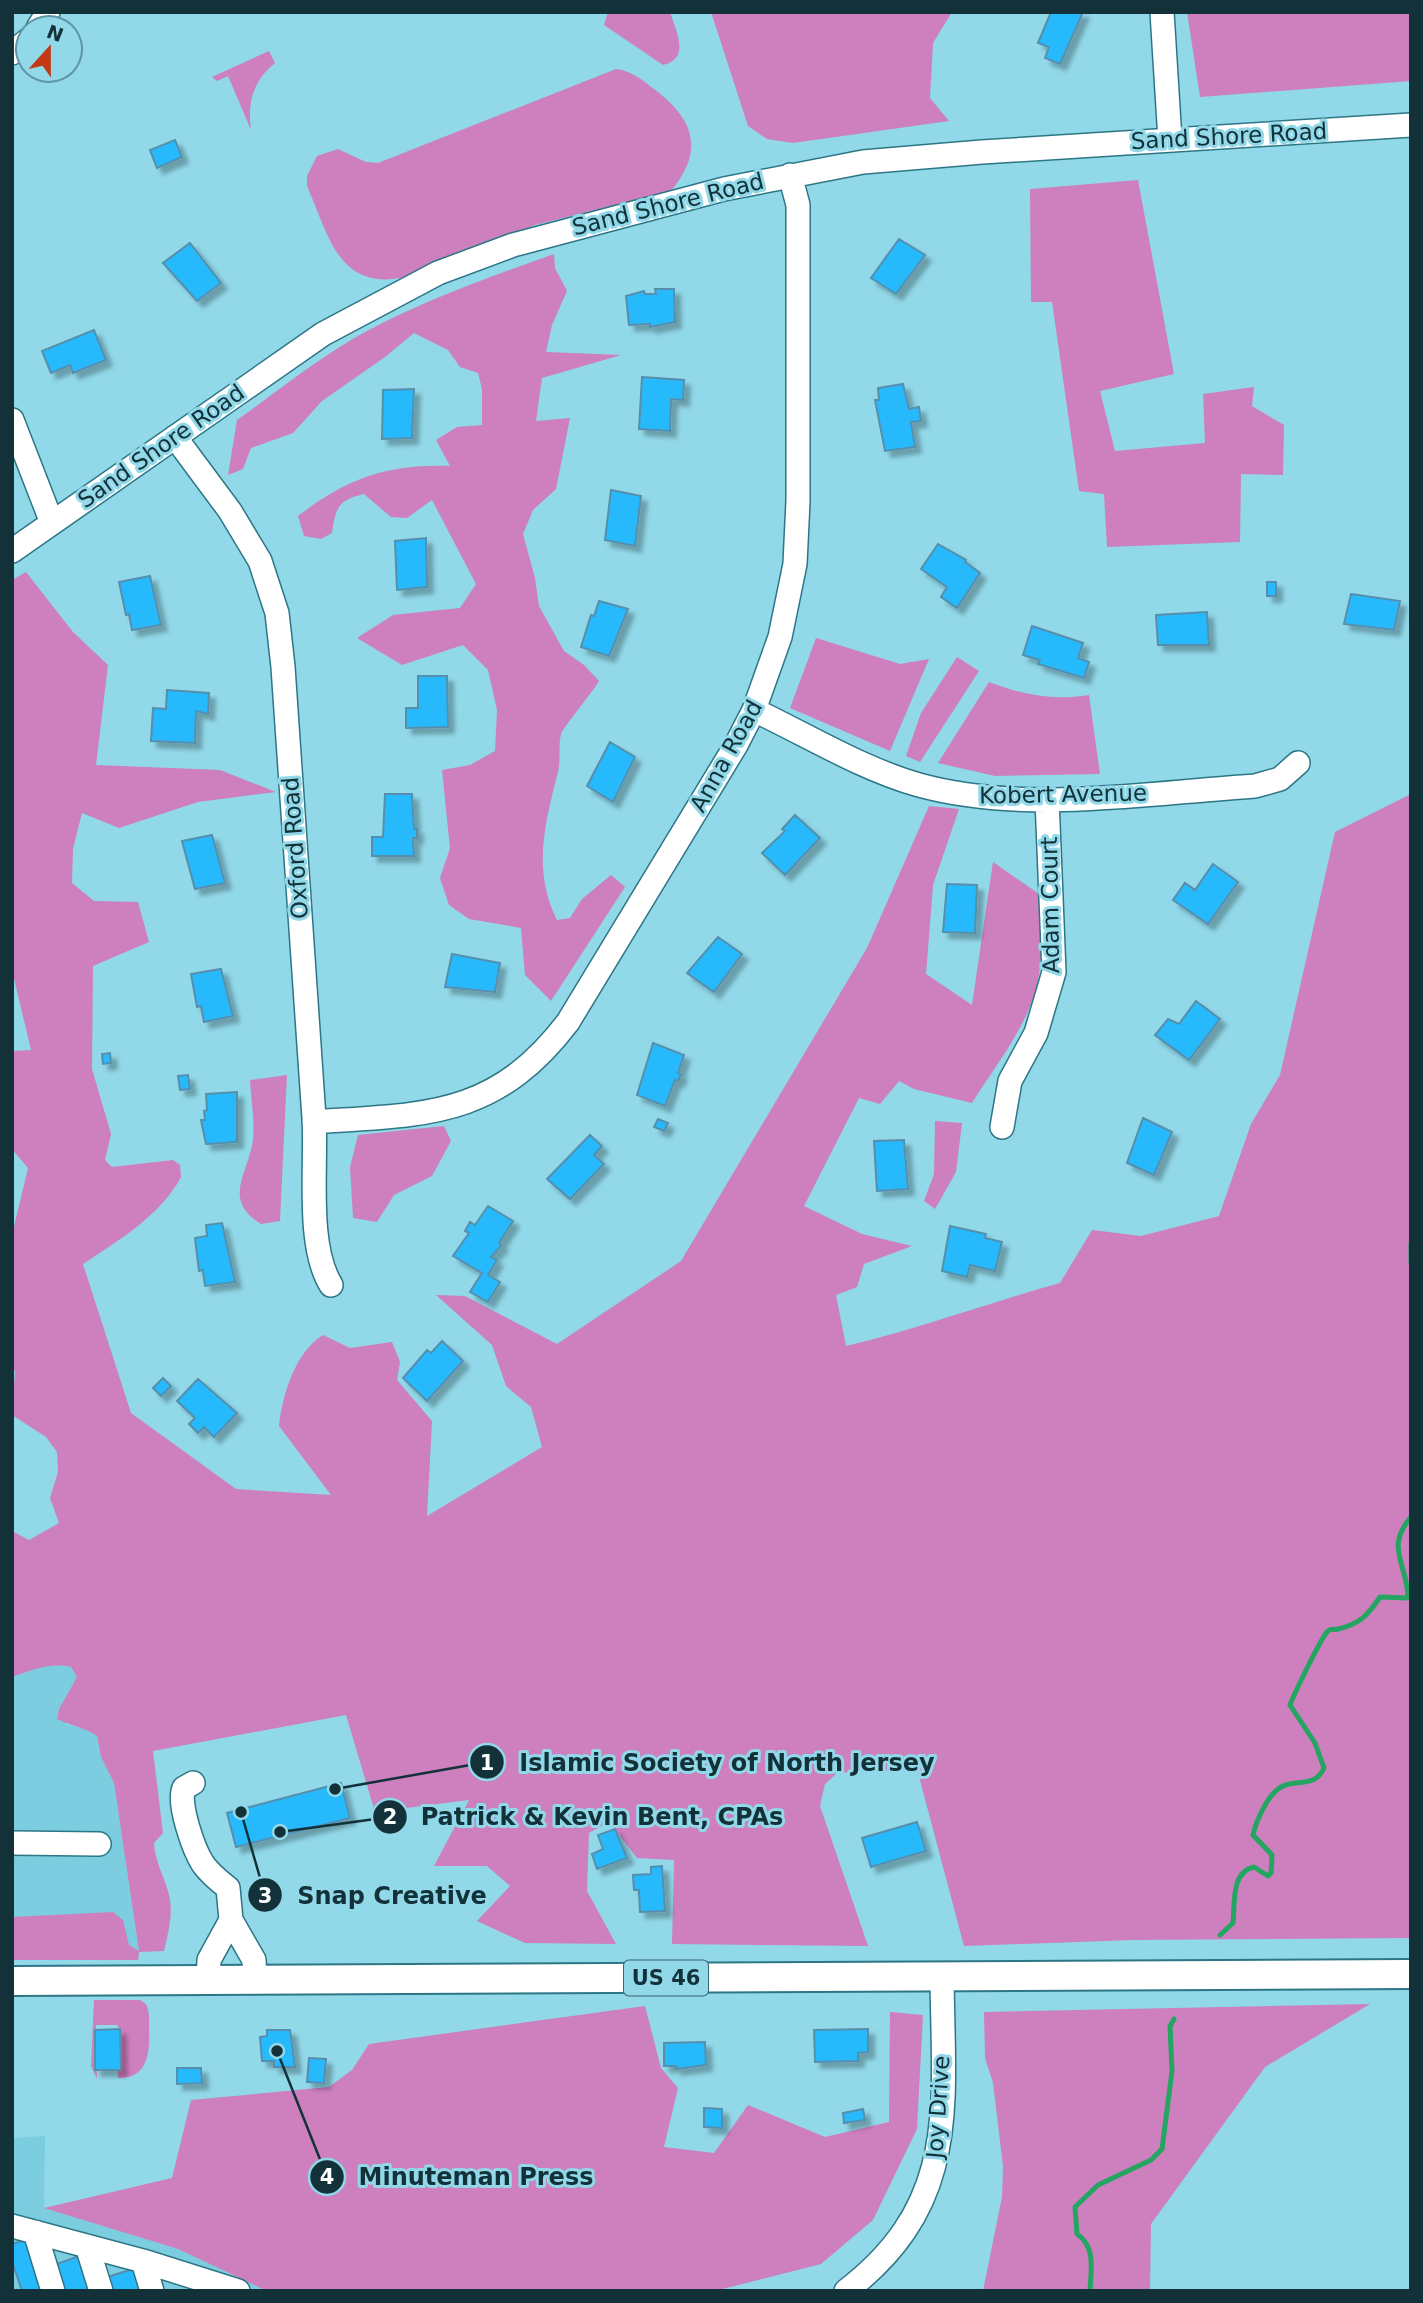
<svg xmlns="http://www.w3.org/2000/svg" width="1423" height="2303" font-family="'DejaVu Sans',sans-serif">
  <style>
    .built { fill: #7ccddf }
    .green { fill: #ce7fbe }
    .lines { fill: none; stroke-linecap: round; stroke-linejoin: round }
    .stream { stroke: #24a662; stroke-width: 5 }
    .building { fill: #26bafc; stroke: #578ead; stroke-width: 2; filter: url(#shadow) }
    .minor-casing { stroke: #2d7686; stroke-width: 26 }
    .major-casing { stroke: #2d7686; stroke-width: 32 }
    .minor { stroke: #fff; stroke-width: 23 }
    .major { stroke: #fff; stroke-width: 28 }
    .labels { text-anchor: middle; stroke-width: 6; stroke-linejoin: round; paint-order: stroke }
    .shield { fill: #91d8e9; stroke: #39636d; stroke-width: 2 }
    .shield-label { font-size: 21px; font-weight: bold; fill: #133138 }
    .street-label { font-size: 23px; fill: #133138; stroke: #91d8e9 }
    .leader { fill: none; stroke: #133138; stroke-width: 2.5 }
    .callout-dot { fill: #133138; stroke: #91d8e9; stroke-width: 2.5 }
    .mark-label { font-size: 21px; text-anchor: middle; font-weight: bold; fill: #fff }
    .callout-label { font-size: 24px; text-anchor: middle; font-weight: bold; fill: #133138; stroke: #91d8e9; stroke-width: 6; stroke-linejoin: round; paint-order: stroke }
  </style>
  <defs>
    <filter id="shadow"><feDropShadow dx="6" dy="6" stdDeviation="2" flood-color="#0004"/></filter>
  </defs>
  <rect width="100%" height="100%" fill="#91d8e9"/>
  <path class="built" d="M61,1665L71,1667L77,1677L59,1709L67,1725L83,1727L97,1736L101,1757L114,1783L139,1952L12,1951V1677L41,1667Z
    M45,2136L44,2208L178,2249L267,2291H12V2138Z"/>
  <path class="green" d="M608,12H670C676,31 691,59 663,65L604,25Z
    M711,12H952L933,43L930,98L949,121L793,143L767,139L748,126Z
    M1187,12H1411V81L1200,97Z
    M269,51L275,63C253,81 247,103 251,130L228,76L217,81L212,77Z
    M616,69C632,71 642,80 654,89C694,119 705,150 671,191L535,225L401,278C337,289 328,233 307,186V176L317,156L338,149L366,162L378,163Z
    M1138,180L1174,374L1100,391L1115,451L1205,443L1203,394L1254,387L1252,406L1284,425L1283,475L1241,474L1240,542L1107,547L1104,494L1079,491L1052,302H1031L1030,189Z
    M554,254L555,268L567,291L552,325L546,352L621,355L542,378L536,421L570,418L556,489L533,510L523,534L535,578L539,606L564,651L584,665L599,681C592,693 564,726 561,734C558,746 561,760 558,772C545,823 532,870 557,920L570,918L582,899L611,875L625,887L551,1001L525,975L521,928L469,919L449,905L440,878L450,848L442,770L470,765L495,751L497,710L488,670L463,645L402,665L357,638L393,615L460,608L476,584L432,500L407,518L391,517L364,494C338,500 336,507 332,533L321,539L304,536L298,516C348,478 387,464 450,466L436,440L457,427L482,425V389L478,373L460,367L448,350L414,333L385,357L322,401L293,433L251,448L243,469L228,475L237,420C276,392 315,361 356,337C419,302 487,278 554,254Z
    M26,572L73,632L108,665L96,765L220,770L276,792L198,802L119,828L82,813L73,849L72,883L94,901L138,902L149,942L93,966L92,1069L111,1134L105,1160L112,1167L173,1160L180,1165L181,1177C160,1216 119,1240 83,1264L131,1413L236,1489L331,1495L279,1426C282,1396 295,1352 323,1335L350,1348L392,1342L400,1362L397,1380L432,1421L427,1516L542,1447L531,1407L506,1386L492,1345L436,1295L465,1296L557,1344L681,1261L867,948L929,806L959,809L933,885L926,974L972,1005L993,862L1039,894C1041,924 1044,955 1037,985C1027,1027 995,1066 972,1103L914,1089L899,1081L880,1104L859,1098L804,1206L862,1234L912,1246L864,1264L857,1287L836,1295L846,1346C919,1329 988,1303 1060,1283L1092,1230L1141,1236L1219,1216L1251,1124L1280,1075L1335,832L1411,794V1938L1133,1940L964,1946L917,1769L837,1773L825,1784L820,1806L868,1946L672,1944L674,1860L637,1858L609,1822L589,1833L587,1891L616,1944L525,1943L477,1921L510,1886L487,1866H434L469,1800L375,1812L346,1715L153,1751L163,1833L154,1843C155,1861 163,1874 168,1891C174,1911 169,1930 164,1951L139,1952L138,1960H12V1917L113,1912L123,1920L129,1945L139,1951L114,1783L101,1757L97,1736C84,1727 71,1726 57,1719L59,1709L77,1677L71,1667C50,1662 32,1670 12,1677V1531L29,1540L59,1523L50,1498L58,1472L57,1452L46,1437L12,1415L15,1372L12,1365V1235L28,1168L12,1149V1051L31,1050L12,970V580Z
    M816,638L900,664L929,659L890,751L790,708Z
    M957,657L979,671L920,762L906,756L921,713Z
    M989,682C1024,695 1052,701 1089,695L1100,774L995,776L938,763Z
    M287,1075L280,1221L261,1224C224,1201 245,1178 252,1146C256,1126 251,1100 250,1080Z
    M935,1121L962,1123L956,1172L935,1209L924,1201L934,1174Z
    M444,1126L451,1141L432,1176L394,1195L377,1222L353,1218L350,1167L358,1135Z
    M94,2000H140L146,2004C150,2012 149,2022 149,2031C150,2054 147,2079 118,2078V2070L121,2069L120,2029L117,2025H96L97,2079L91,2066Z
    M1370,2004L1265,2067L1151,2224L1150,2291H983L1002,2197L1003,2166L993,2083L985,2058L984,2012Z
    M645,2006L661,2068L678,2088L664,2147L714,2153L748,2105L825,2137L889,2122L890,2012L923,2015L917,2129L873,2220L821,2264L715,2291H267L178,2249L44,2208L172,2178L191,2100L329,2087L352,2070L369,2044Z"/>
  <g class="lines">
    <path class="stream" d="M1411,1243V1263
      M1220,1935L1233,1923C1235,1902 1231,1872 1254,1867L1268,1876L1271,1873L1272,1855L1253,1835C1256,1821 1268,1794 1281,1787C1298,1778 1314,1789 1324,1768L1315,1743L1290,1705C1293,1696 1323,1634 1328,1631C1334,1627 1331,1631 1338,1629C1360,1624 1368,1615 1380,1597L1408,1598C1408,1565 1384,1548 1411,1517
      M1090,2291C1091,2269 1096,2247 1077,2234L1075,2207L1098,2185L1151,2160L1162,2149L1172,2071L1170,2026L1174,2019"/>
  </g>
  <path class="building" d="M1051,12H1083L1060,64L1045,58L1049,47L1038,43Z
    M175,140L182,157L157,168L150,150Z
    M899,239L925,255L896,294L871,278Z
    M190,243L221,283L197,301L163,263Z
    M655,289H674L675,322L650,327V324L629,325L626,296L644,291L645,294H656Z
    M94,330L106,360L73,373L70,365L51,373L42,351Z
    M642,377L684,380L683,400L671,399L670,431L639,429Z
    M903,384L909,409L919,407L921,421L911,422L915,447L885,451L875,400H879L878,388Z
    M414,389L412,438L382,439L383,390Z
    M611,490L641,496L635,546L605,540Z
    M426,538L427,587L397,590L395,541Z
    M938,544L966,560L965,562L980,573L957,608L941,597L947,587L921,569Z
    M150,576L161,625L132,630L129,614L126,615L119,582Z
    M1267,582H1276V596H1267Z
    M1351,594L1400,601L1394,630L1344,624Z
    M599,601L628,609L609,656L581,647L591,615L594,616Z
    M1207,612L1209,645H1158L1156,615Z
    M1032,626L1083,643L1078,658L1089,662L1084,678L1038,664L1040,660L1023,655Z
    M418,676H447L448,727L406,728V708H418Z
    M167,690L209,693L208,714L196,711L195,743L151,741L153,708L166,709Z
    M610,742L635,757L613,802L587,786Z
    M385,794H412L414,829H417V838H413L414,856H372V837H383Z
    M795,815L820,838L785,875L762,853L785,831L782,829Z
    M212,835L225,883L195,889L182,841Z
    M1213,864L1238,882L1208,924L1173,900L1185,883L1195,890Z
    M947,884L977,885L975,933L943,932Z
    M718,937L742,954L714,992L687,973Z
    M452,954L500,963L495,992L445,987Z
    M221,969L233,1016L204,1022L201,1006L197,1007L191,974Z
    M1196,1001L1220,1019L1189,1060L1155,1035L1168,1019L1179,1024Z
    M653,1043L684,1055L678,1073L681,1074L678,1081L675,1080L665,1106L637,1095Z
    M110,1053L111,1063L103,1064L102,1054Z
    M188,1075L190,1089L180,1090L178,1076Z
    M237,1092V1142L206,1144L201,1120H205L204,1111L207,1110L206,1094Z
    M1143,1118L1172,1132L1154,1175L1127,1163Z
    M658,1119L668,1123L664,1131L654,1127Z
    M590,1135L602,1146L594,1155L604,1164L570,1199L547,1179Z
    M904,1140L908,1189L877,1191L874,1141Z
    M488,1206L513,1221L499,1243L502,1245L491,1257L497,1260L488,1275L500,1282L488,1302L470,1292L482,1273L453,1256L469,1233L465,1231L470,1222L475,1225Z
    M222,1223L235,1282L205,1286L203,1270L199,1271L195,1238L207,1236L206,1225Z
    M950,1226L986,1234L985,1238L1002,1242L995,1271L970,1265L967,1277L942,1271Z
    M442,1341L463,1361L427,1401L403,1378L427,1350L431,1353Z
    M163,1378L171,1386L161,1396L153,1388Z
    M198,1379L237,1413L214,1437L204,1427L198,1433L189,1424L195,1418L177,1401Z
    M341,1783L350,1818L236,1847L227,1813Z
    M917,1822L926,1851L871,1867L862,1838Z
    M615,1829L627,1858L597,1869L592,1854L603,1849L598,1835Z
    M662,1866L665,1911L640,1912L639,1890H634L633,1875L651,1874V1867Z
    M120,2029L121,2070H95V2030Z
    M868,2029V2052L858,2053V2061L815,2062L814,2030Z
    M267,2030H290L295,2067H274V2061H262L260,2037L267,2036Z
    M705,2042L706,2065L676,2069V2066H664V2043Z
    M309,2058L326,2059L324,2083L307,2082Z
    M177,2068H201L202,2083L177,2084Z
    M704,2108L722,2109V2128L704,2127Z
    M863,2109L865,2120L844,2123L843,2113Z
    M25,2240L41,2291H22L12,2261V2244Z
    M79,2256L90,2291H62L54,2265Z
    M133,2269L140,2291H112L107,2277Z"/>
  <g class="lines">
    <defs>
      <path id="minor" d="M1162,12L1170,140
        M38,28L48,12
        M12,53L28,40
        M12,420L52,523
        M175,437L230,511L260,561L277,613L283,667C292,817 304,967 314,1118C317,1166 306,1245 331,1285
        M12,551L323,334L438,273L513,245L724,189L863,162L982,152L1411,125
        M754,710C807,735 862,769 919,785C1025,814 1146,793 1255,786L1280,779L1298,763
        M314,1122C425,1114 494,1119 568,1022L736,745L754,710L780,637L795,564L798,501V205L790,175
        M1002,1127L1010,1081L1036,1033L1054,972L1047,799
        M193,1783L184,1788C177,1803 194,1850 203,1864C210,1874 219,1881 228,1888L231,1920L254,1960L255,1980
        M12,1843L99,1844
        M208,1980L209,1960L231,1920
        M12,2226L143,2261L238,2291
        M35,2232L53,2291
        M87,2246L101,2291
        M143,2261L152,2291
        M846,2291C961,2203 943,2105 942,1976"/>
      <path id="major" d="M12,1981L1411,1974"/>
    </defs>
    <use href="#minor" class="minor-casing"/>
    <use href="#major" class="major-casing"/>
    <use href="#minor" class="minor"/>
    <use href="#major" class="major"/>
  </g>
  <g class="labels">
    <rect class="shield" x="624" y="1960.5" width="84" height="35" rx="5"/>
    <g class="shield-label">
      <text x="666" y="1985">US 46</text>
    </g>
    <g class="street-label">
      <text transform="translate(1229 136) rotate(-3)" y="8">Sand Shore Road</text>
      <text transform="translate(668 204) rotate(-14)" y="8">Sand Shore Road</text>
      <text transform="translate(161 446) rotate(-35)" y="8">Sand Shore Road</text>
      <text transform="translate(726 756) rotate(-61)" y="8">Anna Road</text>
      <text transform="translate(1063 794) rotate(-1)" y="8">Kobert Avenue</text>
      <text transform="translate(295 848) rotate(-94)" y="8">Oxford Road</text>
      <text transform="translate(1050 905) rotate(-91)" y="8">Adam Court</text>
      <text transform="translate(938 2107) rotate(-86)" y="8">Joy Drive</text>
    </g>
  </g>
  <path class="leader" d="M335 1789L487 1762M280 1832L390 1817M241 1812L265 1895M277 2051L327 2177"/>
  <g class="callout-dot">
    <circle cx="335" cy="1789" r="7"/>
    <circle cx="280" cy="1832" r="7"/>
    <circle cx="241" cy="1812" r="7"/>
    <circle cx="277" cy="2051" r="7"/>
    <circle cx="487" cy="1762" r="18"/>
    <circle cx="390" cy="1817" r="18"/>
    <circle cx="265" cy="1895" r="18"/>
    <circle cx="327" cy="2177" r="18"/>
  </g>
  <g class="mark-label">
    <text x="487" y="1770">1</text>
    <text x="390" y="1824">2</text>
    <text x="265" y="1903">3</text>
    <text x="327" y="2184">4</text>
  </g>
  <g class="callout-label">
    <text x="727" y="1771">Islamic Society of North Jersey</text>
    <text x="602" y="1825">Patrick &amp; Kevin Bent, CPAs</text>
    <text x="392" y="1904">Snap Creative</text>
    <text x="476" y="2185">Minuteman Press</text>
  </g>
  <rect width="1423" height="2303" fill="none" stroke="#133138" stroke-width="28"/>
  <g transform="translate(49 49) rotate(21)"><circle r="33" fill="#91d8e9" stroke="#5f95a2" stroke-width="2"/>
  <path d="M0-5L12 26L0 18L-12 26Z" fill="#c33915"/>
  <text y="-10" font-size="19" font-weight="bold" text-anchor="middle" fill="#133138">N</text>
  </g>
</svg>
